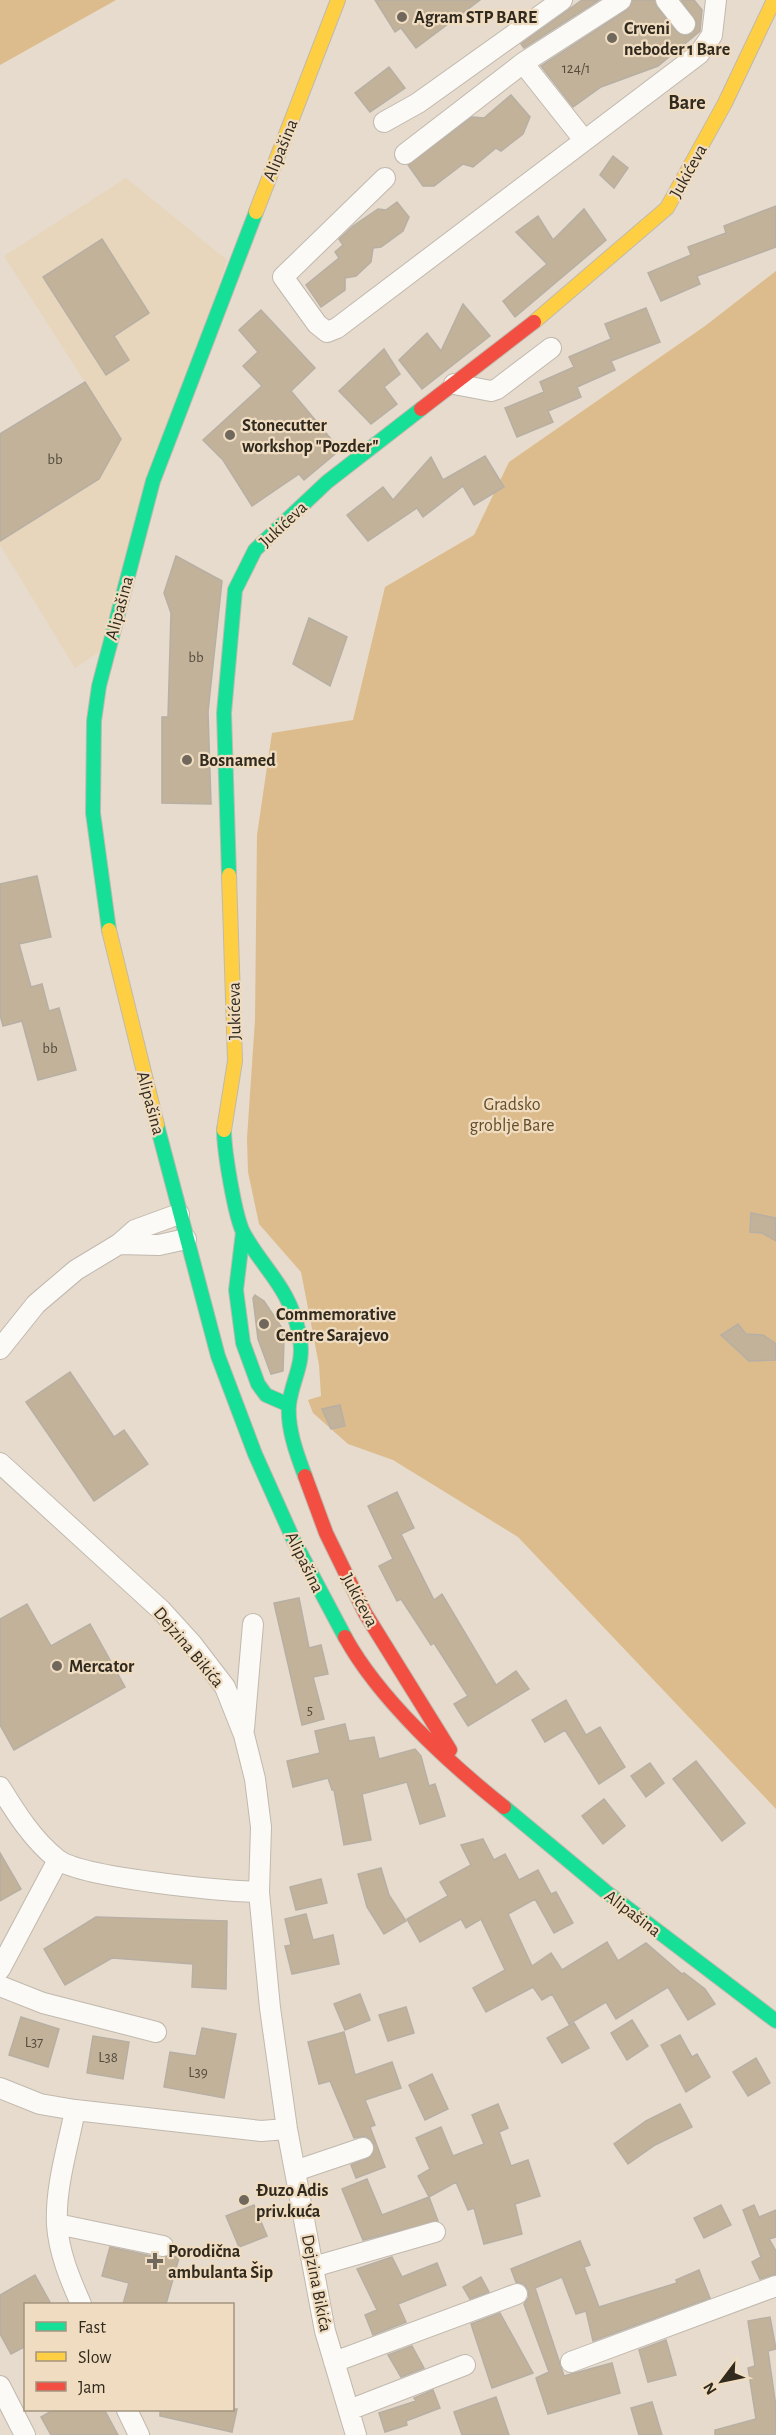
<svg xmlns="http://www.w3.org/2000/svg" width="776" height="2435" font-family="'Alegreya Sans',sans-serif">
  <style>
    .built { fill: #e7d6bc }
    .green { fill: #dcbc8c }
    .building { fill: #c2b29a; stroke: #b7afa3; stroke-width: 1.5 }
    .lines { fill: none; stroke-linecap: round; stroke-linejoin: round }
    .street-casing { stroke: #c1b9ae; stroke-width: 22 }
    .fast-casing { stroke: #c1b9ae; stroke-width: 16 }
    .slow-casing { stroke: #c1b9ae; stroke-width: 16 }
    .jam-casing { stroke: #c1b9ae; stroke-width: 16 }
    .street { stroke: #fbfaf7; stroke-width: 20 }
    .fast { stroke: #16e098; stroke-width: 14 }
    .slow { stroke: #ffcf43; stroke-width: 14 }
    .jam { stroke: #f24e42; stroke-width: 14 }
    .poi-dot { fill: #70685c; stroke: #f0ddc1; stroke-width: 2 }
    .labels { text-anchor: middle; stroke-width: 4.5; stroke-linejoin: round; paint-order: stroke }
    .number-label { font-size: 15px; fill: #554c3e }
    .poi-label { font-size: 18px; font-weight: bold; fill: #312a1f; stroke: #f0ddc1; text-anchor: start }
    .street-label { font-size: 18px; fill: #312a1f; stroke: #f0ddc1 }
    .park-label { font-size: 18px; fill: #654d27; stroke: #f0ddc1 }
    .neighbourhood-label { font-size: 20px; font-weight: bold; fill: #312a1f; stroke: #f0ddc1 }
  </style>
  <rect width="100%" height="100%" fill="#e6dbcc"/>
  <path class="built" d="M126,178L227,260L99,652L75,668L0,545V434L85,382L4,256Z"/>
  <path class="green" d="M0,0H116L0,65Z
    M776,271V1809L518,1537L393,1460L348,1444L313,1413L308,1400L321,1396L319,1365L301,1272L259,1224L248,1172L247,1138L255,1020L257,835L272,733L353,720L385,587L474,535L509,462L705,326Z"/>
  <path class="building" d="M375,0H480L416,48L401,28L395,32Z
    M582,0H599L524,48L521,44Z
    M633,0H654L657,7L676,31L686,36L693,33L697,23L681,0H694L702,10L700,31L658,66L601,87L573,107L541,66L627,10Z
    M389,67L405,88L370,112L355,93Z
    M511,95L530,117L523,134L501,151L496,148L473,167L463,164L434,186H423L408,165L472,117L484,118Z
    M613,156L628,168L614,188L600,175Z
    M397,202L409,217L403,231L381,247L373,248L371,262L356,276L345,278V290L321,307L306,285L339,258L335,252L343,245L339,239L353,226L378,209L386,210Z
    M776,206V247L697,276L700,284L661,301L648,273L691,255L688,247L726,233L724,226Z
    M584,209L606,240L515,317L503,301L547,264L516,232L538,216L553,240Z
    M102,239L149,313L114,336L129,360L106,375L43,277Z
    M463,304L490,336L422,389L399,360L427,333L441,351Z
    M646,308L660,342L611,361L615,370L577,387L581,397L548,411L553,422L517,437L505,408L544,392L540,382L574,367L569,357L611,339L605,324Z
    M261,310L315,368L291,391L340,450L304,480L299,474L252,506L223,460L203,440L262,386L243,366L258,352L239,330Z
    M384,349L400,374L384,387L397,404L371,424L339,391Z
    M85,382L121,439L99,479L0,541V434Z
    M485,456L504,487L474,505L463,486L423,517L417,508L368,541L347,515L383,487L393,500L431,457L443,480Z
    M176,556L222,581L208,712L211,804L162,803V717H168L171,613L164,593Z
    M309,618L347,637L330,686L293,664Z
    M37,876L51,937L19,944L31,987L42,984L49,1011L59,1008L76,1070L38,1080L22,1021L3,1026L0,1015V884Z
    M751,1213L776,1218V1241L762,1233L750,1232Z
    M255,1295L264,1301L282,1328L284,1338L283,1371L271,1374L258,1339L253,1298Z
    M738,1324L746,1334L763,1335L776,1344V1360L749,1361L721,1335Z
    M70,1372L114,1437L124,1430L148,1464L94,1501L26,1402Z
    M340,1405L345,1426L331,1429L322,1409Z
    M397,1492L414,1528L401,1534L434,1600L442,1594L496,1685L516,1671L529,1689L468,1726L454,1704L468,1696L434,1643L431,1645L401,1599L397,1601L379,1566L393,1559L368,1506Z
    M299,1598L309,1648L321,1645L328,1674L313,1677L324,1719L302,1725L274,1603Z
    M27,1604L51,1646L90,1624L125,1687L14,1750L0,1725V1619Z
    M566,1700L586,1735L600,1727L625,1767L599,1784L565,1730L545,1742L532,1720Z
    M345,1724L349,1741L374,1737L379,1759L415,1749L421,1756L429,1786L435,1784L445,1816L420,1824L407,1782L362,1794L371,1840L344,1845L334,1790H332L328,1778L293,1787L287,1761L320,1753L315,1731Z
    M696,1761L745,1823L722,1841L673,1779Z
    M650,1763L664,1783L646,1797L631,1776Z
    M604,1799L625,1826L603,1844L582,1816Z
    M483,1839L494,1860L505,1854L519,1880L538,1870L551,1894L556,1892L573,1923L554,1933L535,1899L508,1914L532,1966L551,1953L562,1970L607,1942L618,1961L646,1943L682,1974L684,1973L705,1989L715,2004L688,2020L668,1987L616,2019L606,2002L569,2024L552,1994L542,2000L533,1987L486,2012L473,1988L505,1970L481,1919L466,1928L461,1919L420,1942L407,1919L448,1896L440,1882L471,1865L461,1845Z
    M0,1853L21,1889L0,1901Z
    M381,1868L389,1895L406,1921L384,1934L367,1907L358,1874Z
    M321,1879L327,1903L296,1910L290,1887Z
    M306,1914L313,1940L333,1935L339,1964L292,1974L285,1946L291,1945L285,1919Z
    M96,1917L227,1921L226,1989L192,1987L193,1964L112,1958L65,1985L44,1949Z
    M360,1994L370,2020L345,2030L334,2004Z
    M406,2007L414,2033L388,2041L379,2015Z
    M21,2017L59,2029L48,2067L9,2055Z
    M632,2020L648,2046L627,2060L611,2033Z
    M574,2023L589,2048L562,2063L547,2038Z
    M202,2028L236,2034L224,2098L164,2087L170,2052L196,2056Z
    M344,2032L355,2075L392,2062L401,2088L365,2100L375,2125L370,2127L385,2167L356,2178L351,2165L372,2156L374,2144L366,2136L354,2138L330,2081L319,2084L308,2042Z
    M680,2035L692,2057L697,2054L710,2077L686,2092L661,2045Z
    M93,2036L129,2042L123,2079L87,2073Z
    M756,2058L770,2083L748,2096L733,2072Z
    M432,2074L448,2109L425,2120L409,2085Z
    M498,2104L508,2128L499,2132L511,2166L528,2160L540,2196L515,2204L522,2234L484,2244L474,2208L468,2210L456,2182L429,2197L418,2176L430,2169L416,2138L441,2127L453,2156L484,2144L472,2115Z
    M680,2104L692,2127L655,2145L628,2164L614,2144L646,2121Z
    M367,2179L382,2215L429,2197L438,2221L363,2240L342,2189Z
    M254,2205L267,2236L239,2247L226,2216Z
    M721,2205L731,2225L704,2238L694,2218Z
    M754,2205L759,2217L776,2210V2237L769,2239L776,2251V2274L760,2279L752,2262L761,2257L743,2210Z
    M580,2241L590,2265L584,2267L599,2307L677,2283L676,2280L699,2270L710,2298L593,2341L586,2311L576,2314L562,2277L535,2288L564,2376L612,2363L620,2393L548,2414L536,2378L549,2372L524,2304L529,2297L528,2290L524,2284L516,2282L511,2269Z
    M110,2247L161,2258L170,2255L179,2258L166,2304H123L129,2283L102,2276Z
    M392,2257L402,2277L437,2263L446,2285L398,2304L406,2322L373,2335L365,2315L377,2310L357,2269Z
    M35,2275L51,2304H26V2346L11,2354L0,2334V2295Z
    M481,2277L489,2292L470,2299L463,2287Z
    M500,2313L533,2373L492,2388L471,2324Z
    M770,2317L776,2349L768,2351L776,2407V2435H715V2430L756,2419L748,2368L755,2366L748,2321Z
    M666,2340L676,2375L648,2382L639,2350Z
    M412,2346L424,2368L401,2377L388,2355Z
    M433,2390L440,2408L406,2421L407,2425L385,2432L379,2413L416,2401L414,2398Z
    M496,2397L509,2435H462L454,2412Z
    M652,2402L662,2435H639L631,2408Z
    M55,2409H104L118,2435H51L41,2417Z
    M160,2409H237L232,2432L160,2416Z"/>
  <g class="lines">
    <defs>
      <path id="street" d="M666,0L685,24
        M523,63L621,0
        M384,122L418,103L562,0
        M405,154L523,63L584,140
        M385,178L283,277L317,324L327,332L337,328L699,54L712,35L716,0
        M454,384L491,391L497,389L551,348
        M119,1244L159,1245L186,1239
        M0,1349L36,1304L76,1270L119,1244L135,1230L179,1214
        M0,1463L161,1610L192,1644L225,1687L244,1735L255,1779L261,1827L259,1892L270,2008L287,2129L325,2331L356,2435
        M244,1729L253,1624
        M0,1787C16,1813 33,1840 57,1859C81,1878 223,1891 259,1892
        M0,1969L58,1860
        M0,1986L43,2003L156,2032
        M0,2088L40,2104L75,2110L261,2131L287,2129
        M75,2110C68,2147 55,2187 57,2225C59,2253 70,2279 81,2304
        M295,2171L363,2148
        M57,2224L163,2246
        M313,2267L435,2232
        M334,2362L517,2294
        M571,2362L776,2286
        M0,2386L25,2435
        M127,2410L139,2435
        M349,2410L465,2365"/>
      <path id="fast" d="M229,875L224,713L235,590L255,550L327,482L421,409
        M109,930L93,813L94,721L99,686L153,481L256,212
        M157,1125L218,1356L255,1454L294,1541L345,1637
        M224,1130C224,1150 235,1218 244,1234C265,1271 289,1287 299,1333C306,1364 292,1378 289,1405C287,1428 297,1455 305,1476
        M243,1232L236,1290L243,1343L258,1384L266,1395L289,1405
        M504,1807L605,1891L776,2021"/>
      <path id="slow" d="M256,212L338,0
        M534,322L667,208L725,103L774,0
        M109,930L157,1125
        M224,1130L235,1061L229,875"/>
      <path id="jam" d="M421,409L534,322
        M305,1476L326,1533L365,1613L450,1750
        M345,1637C379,1699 449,1763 504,1807"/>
    </defs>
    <use href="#street" class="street-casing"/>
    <use href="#fast" class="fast-casing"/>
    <use href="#slow" class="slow-casing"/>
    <use href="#jam" class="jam-casing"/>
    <use href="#street" class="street"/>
    <use href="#fast" class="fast"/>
    <use href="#slow" class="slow"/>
    <use href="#jam" class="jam"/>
  </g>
  <g class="poi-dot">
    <circle cx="402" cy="17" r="6"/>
    <circle cx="612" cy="38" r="6"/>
    <circle cx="230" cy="435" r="6"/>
    <circle cx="187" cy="760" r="6"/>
    <circle cx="264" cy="1324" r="6"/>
    <circle cx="57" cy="1666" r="6"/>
    <circle cx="244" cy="2200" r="6"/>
    <path d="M152 2252h6v6h6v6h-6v6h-6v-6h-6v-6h6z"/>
  </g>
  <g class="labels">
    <g class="number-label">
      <text x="576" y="73">124/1</text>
      <text x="55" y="464">bb</text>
      <text x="196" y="662">bb</text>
      <text x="50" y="1053">bb</text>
      <text x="310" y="1715">5</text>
      <text x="34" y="2047">L37</text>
      <text x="108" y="2062">L38</text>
      <text x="198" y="2077">L39</text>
    </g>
    <g class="poi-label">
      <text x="414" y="23">Agram STP BARE</text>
      <text x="624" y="34">Crveni<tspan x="624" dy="21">neboder 1 Bare</tspan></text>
      <text x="242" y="431">Stonecutter<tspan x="242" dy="21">workshop "Pozder"</tspan></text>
      <text x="199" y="766">Bosnamed</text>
      <text x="276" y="1320">Commemorative<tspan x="276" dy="21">Centre Sarajevo</tspan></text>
      <text x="69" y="1672">Mercator</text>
      <text x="256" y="2196">Đuzo Adis<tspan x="256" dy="21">priv.kuća</tspan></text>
      <text x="168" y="2257">Porodična<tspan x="168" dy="21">ambulanta Šip</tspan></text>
    </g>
    <g class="street-label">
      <text transform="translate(280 150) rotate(-68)" y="6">Alipašina</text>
      <text transform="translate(688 171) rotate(-61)" y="6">Jukićeva</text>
      <text transform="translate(283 524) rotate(-43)" y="6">Jukićeva</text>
      <text transform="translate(119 608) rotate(-75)" y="6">Alipašina</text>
      <text transform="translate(234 1011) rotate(-91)" y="6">Jukićeva</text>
      <text transform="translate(151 1103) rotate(75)" y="6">Alipašina</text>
      <text transform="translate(305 1562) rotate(64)" y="6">Alipašina</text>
      <text transform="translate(360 1600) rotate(62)" y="6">Jukićeva</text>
      <text transform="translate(189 1647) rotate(50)" y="6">Dejzina Bikića</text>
      <text transform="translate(633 1913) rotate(37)" y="6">Alipašina</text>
      <text transform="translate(317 2283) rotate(79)" y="6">Dejzina Bikića</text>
    </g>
    <g class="park-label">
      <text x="512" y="1110">Gradsko<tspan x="512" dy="21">groblje Bare</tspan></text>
    </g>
    <g class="neighbourhood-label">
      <text x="687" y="109">Bare</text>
    </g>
  </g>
  <rect x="24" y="2303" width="210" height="108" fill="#f0ddc1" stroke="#a49580" stroke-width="1.5"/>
  <rect x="36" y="2322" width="30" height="9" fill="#16e098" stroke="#a49580" stroke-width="1.5"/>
  <text x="78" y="2333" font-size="18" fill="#312a1f">Fast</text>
  <rect x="36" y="2352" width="30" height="9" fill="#ffcf43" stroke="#a49580" stroke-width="1.5"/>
  <text x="78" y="2363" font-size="18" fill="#312a1f">Slow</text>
  <rect x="36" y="2382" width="30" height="9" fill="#f24e42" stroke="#a49580" stroke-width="1.5"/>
  <text x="78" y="2393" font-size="18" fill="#312a1f">Jam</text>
  <g transform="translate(722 2381) rotate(238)" stroke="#f0ddc1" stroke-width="4.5" paint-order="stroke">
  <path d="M0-4.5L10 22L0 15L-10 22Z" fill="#312a1f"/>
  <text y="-9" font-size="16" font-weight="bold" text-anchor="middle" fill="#312a1f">N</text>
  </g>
</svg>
